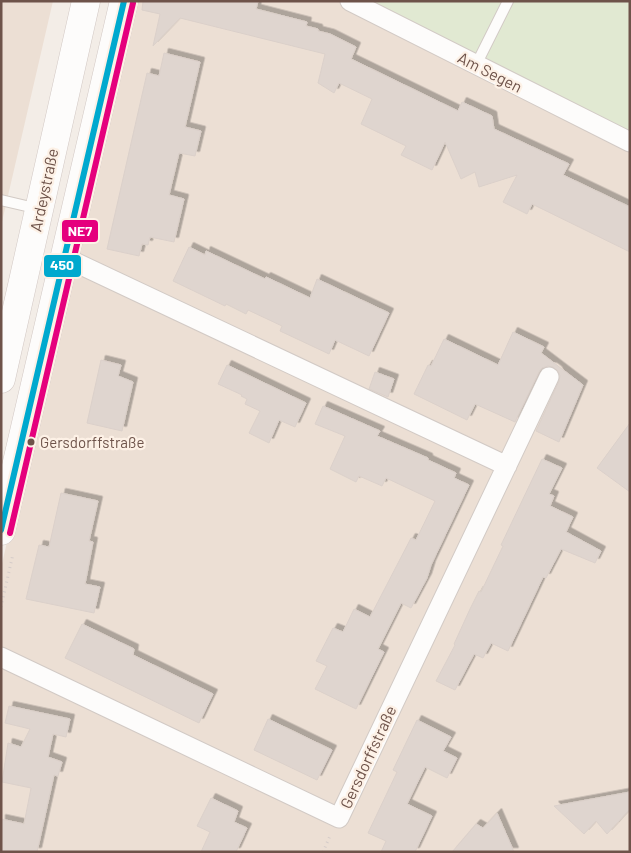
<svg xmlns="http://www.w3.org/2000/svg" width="631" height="853" font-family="Barlow,sans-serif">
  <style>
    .residential { fill: #ecdfd4 }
    .green { fill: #e1e9d2 }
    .building { fill: #dfd5cf; stroke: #dbd0ca; filter: url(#shadow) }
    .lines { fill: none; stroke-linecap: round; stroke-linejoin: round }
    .lane-casing { stroke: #d2cac5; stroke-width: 12 }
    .street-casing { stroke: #d2cac5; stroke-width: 21 }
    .secondary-casing { stroke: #d2c8c4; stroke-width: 29 }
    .path { stroke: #d5ccc9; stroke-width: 3; stroke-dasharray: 1 4; stroke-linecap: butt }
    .lane { stroke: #fdfcfb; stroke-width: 10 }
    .street { stroke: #fdfcfb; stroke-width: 19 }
    .secondary { stroke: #fdfcfb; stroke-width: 28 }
    .bus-1-casing { stroke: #fdf1e6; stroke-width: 10 }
    .bus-2-casing { stroke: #fdf1e6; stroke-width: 10 }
    .bus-1 { stroke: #00a9ce; stroke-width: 6 }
    .bus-2 { stroke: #e5007d; stroke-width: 6 }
    .bus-dot { fill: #6e534a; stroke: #fdf1e6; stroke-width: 2 }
    .labels { text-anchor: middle; stroke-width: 4.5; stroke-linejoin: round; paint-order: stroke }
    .bus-label { font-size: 15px; fill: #6e534a; stroke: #fdf1e6; text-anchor: start }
    .street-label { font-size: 16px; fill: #6e534a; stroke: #fdf1e6 }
    .line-badge { stroke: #fdf1e6; stroke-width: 2 }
    .badge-label { font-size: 14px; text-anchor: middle; font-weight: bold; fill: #fff }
  </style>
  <defs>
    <filter id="shadow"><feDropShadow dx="4.5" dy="-4.5" stdDeviation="0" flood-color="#0004"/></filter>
  </defs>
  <rect width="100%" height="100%" fill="#f3ede7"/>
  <path class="residential" d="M1,1H53L1,226Z
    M132,1H339L630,148V852H1V568Z"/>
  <path class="green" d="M364,1H630V132Z"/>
  <path class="building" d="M143,1H258L256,9L307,22L306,26L318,29V31L330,34L356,47L351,59L458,111L462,102L492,116L494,129L569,164L563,175L630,207V252L532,204L527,214L503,202L517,175L479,187L475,172L461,179L445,142L432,170L401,155L406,146L361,124L372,99L339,83L334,93L318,83L325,54L180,18L153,46L160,14L142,10Z
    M164,53L200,62L185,127L201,131L195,156L179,153L169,195L184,199L174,242L150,237L148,245L142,244L139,256L107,249L147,73L159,76Z
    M189,247L205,255L206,251L265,279L266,277L310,298L317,279L389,313L369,356L335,340L329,354L280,331L282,326L248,310L246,314L226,304L225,306L173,281Z
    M513,332L544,347L541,353L583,385L559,442L536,431L559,381L560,376L558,371L553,367L548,366L542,368L539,372L515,422L475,404L467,420L414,394L428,365L431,366L444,339L498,365Z
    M101,360L121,365L118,376L133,382L122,431L87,423Z
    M227,365L306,403L295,427L279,420L269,443L249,433L260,411L245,404L247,399L241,396L242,395L218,384Z
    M375,372L394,379L388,397L369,389Z
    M323,406L380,431L377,436L428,458V460L456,473L454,478L469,485L431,565L427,578L411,608L401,603L378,649L384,652L356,709L315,689L327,666L316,661L333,628L343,632L354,609L370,617L411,538L416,540L435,501L386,478L382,486L359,476L356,482L330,469L345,436L315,424Z
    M630,423V492L597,468Z
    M542,459L562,468L549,494L554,496L550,506L573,517L566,532L601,551L595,563L561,549L546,578L543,577L508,651L491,643L483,658L474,654L455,690L436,681L455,645L454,644L470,609L479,591L481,592L503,546L501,545Z
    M61,493L98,501L89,541L93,542L85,584L100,587L94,613L26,599L39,545L49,547Z
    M82,624L134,649L133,655L213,694L199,723L65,658Z
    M9,706L70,719L66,737L53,734L48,757L62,762L58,776L54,775L37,852H1V819L24,824L31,788L2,782L8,743L21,747L30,729L5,723Z
    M268,719L332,750L317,780L254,750Z
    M417,720L451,737L443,751L457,758L447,778L425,767L407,804L432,816L415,852H381L386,841L368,833L397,772L393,770Z
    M630,792V809L607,834L596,821L584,834L554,806Z
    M211,798L238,811L234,822L247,828L236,852H201L210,832L197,826Z
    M497,813L514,852H452L476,824L483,828Z"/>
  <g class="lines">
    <defs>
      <path id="lane" d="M476,65L508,1
        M1,200L39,209"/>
      <path id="street" d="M350,1L630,142
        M66,258L507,466
        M1,657C114,710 226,765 339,818L549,377"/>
      <path id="secondary" d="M1,379L86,1
        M1,531L124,1"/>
    </defs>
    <use href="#lane" class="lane-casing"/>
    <use href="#street" class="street-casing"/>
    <use href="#secondary" class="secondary-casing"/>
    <path class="path" d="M1,607L13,554
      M323,852L330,836"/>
    <use href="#lane" class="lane"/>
    <use href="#street" class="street"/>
    <use href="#secondary" class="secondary"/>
    <defs>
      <path id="bus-1" d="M1,530L124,1"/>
      <path id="bus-2" d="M10,533L133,3"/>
    </defs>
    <use href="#bus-1" class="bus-1-casing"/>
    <use href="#bus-2" class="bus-2-casing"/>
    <use href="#bus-1" class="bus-1"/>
    <use href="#bus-2" class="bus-2"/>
  </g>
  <circle class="bus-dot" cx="31" cy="442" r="4.5"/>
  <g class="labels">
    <g class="bus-label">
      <text x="40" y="448">Gersdorffstraße</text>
    </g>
    <g class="street-label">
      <text transform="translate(490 72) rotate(27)" y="6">Am Segen</text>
      <text transform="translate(44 190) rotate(-78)" y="6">Ardeystraße</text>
      <text transform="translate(368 757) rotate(-65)" y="6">Gersdorffstraße</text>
    </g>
  </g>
  <g class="line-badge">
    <rect x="61" y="219" width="38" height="24" rx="5" fill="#e5007d"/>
    <rect x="43" y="254" width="39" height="24" rx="5" fill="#00a9ce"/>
  </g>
  <g class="badge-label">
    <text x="80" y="236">NE7</text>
    <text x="62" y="270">450</text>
  </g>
  <rect width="631" height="853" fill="none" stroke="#6e534a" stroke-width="5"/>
</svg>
